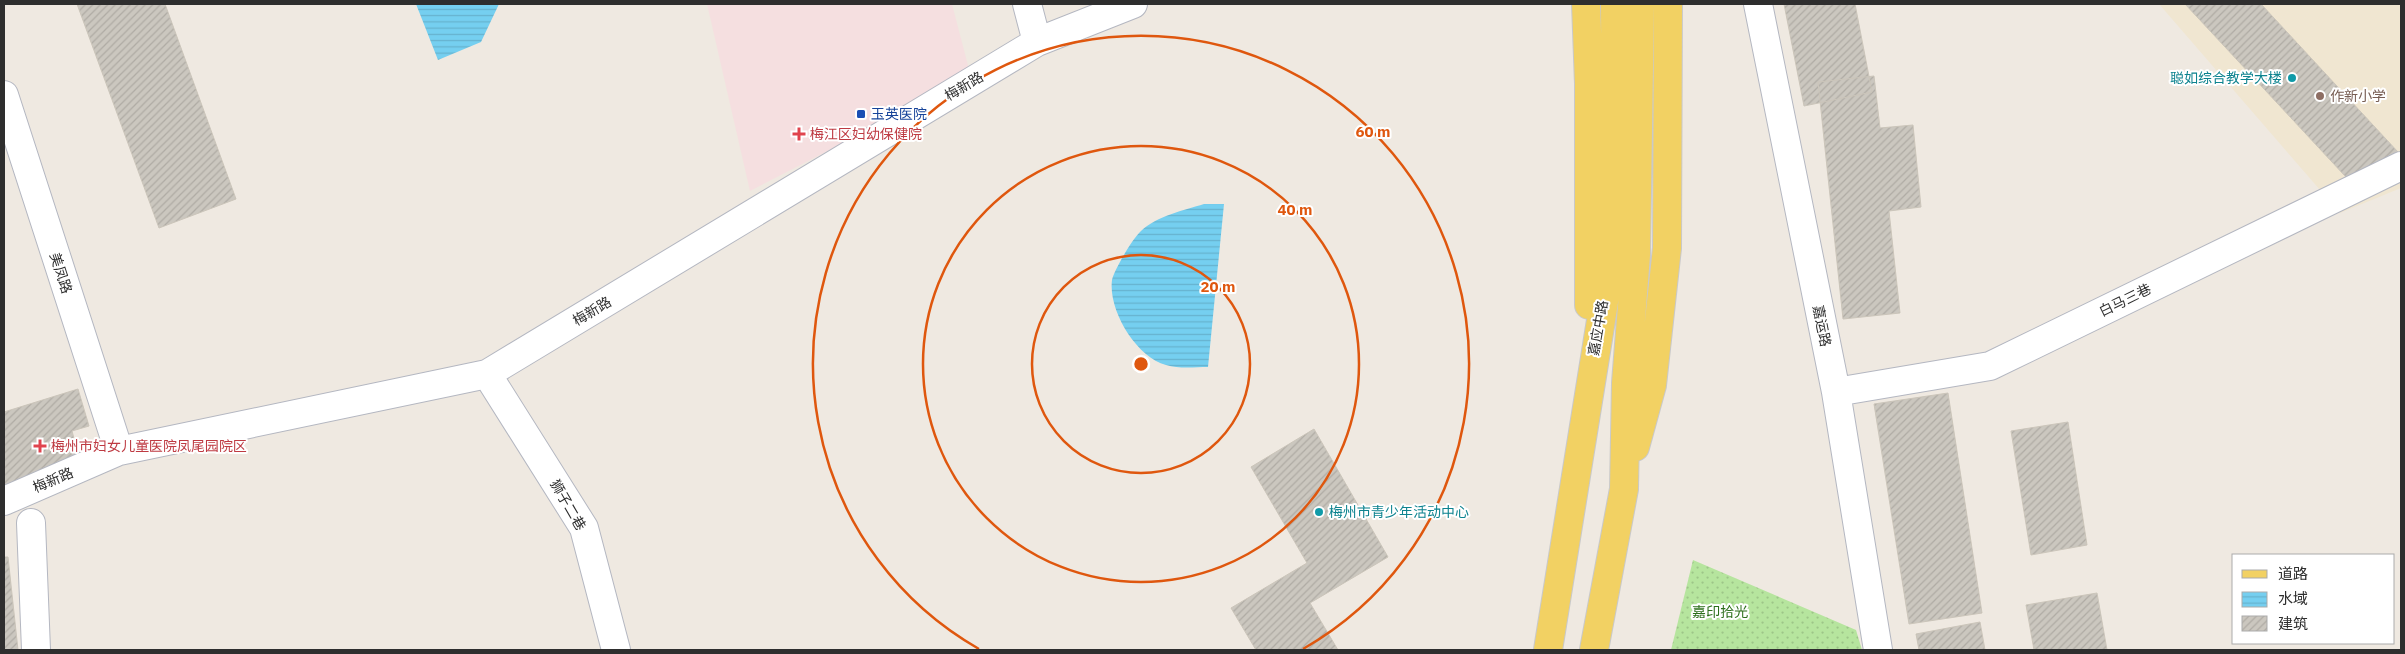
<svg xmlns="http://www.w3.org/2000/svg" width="2405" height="654" font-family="'IBM Plex Sans','Noto Sans SC',sans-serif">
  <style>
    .education { fill: #f0e6d1 }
    .medical { fill: #f5dfe0 }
    .grass { fill: url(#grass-dots) }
    .water { fill: url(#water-rules) }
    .building { fill: url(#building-hatch); stroke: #cbc5ba }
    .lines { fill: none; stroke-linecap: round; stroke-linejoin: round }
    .minor-casing { stroke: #b4b7c1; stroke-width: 30 }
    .major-casing { stroke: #c9c9c9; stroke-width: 30 }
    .minor { stroke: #fff; stroke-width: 28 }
    .major { stroke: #f2d163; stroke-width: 28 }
    .ring { fill: none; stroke: #df570e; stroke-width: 2.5 }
    .culture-dot { fill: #0f9aa8; stroke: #fff; stroke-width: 2 }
    .education-dot { fill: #8d6e63; stroke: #fff; stroke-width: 2 }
    .transit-dot { fill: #1a4fb4; stroke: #fff; stroke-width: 2 }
    .health-dot { fill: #e0444e; stroke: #fff; stroke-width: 2 }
    .labels { text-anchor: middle; stroke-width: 4; stroke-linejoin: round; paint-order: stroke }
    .culture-label { font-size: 14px; fill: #0d838f; stroke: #fff; text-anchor: end }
    .street-label { font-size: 14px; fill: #2e2e2e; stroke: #fff }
    .education-label { font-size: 14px; fill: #785e54; stroke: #fff; text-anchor: start }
    .transit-label { font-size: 14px; fill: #164399; stroke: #fff; text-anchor: start }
    .health-label { font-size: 14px; fill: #be3a42; stroke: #fff; text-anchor: start }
    .park-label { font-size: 14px; fill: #2c6e1b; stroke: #fff }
    .centre { fill: #df570e; stroke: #fff; stroke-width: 2.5 }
    .ring-label { font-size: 15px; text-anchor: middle; font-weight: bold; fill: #df570e; stroke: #fff; stroke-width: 4; stroke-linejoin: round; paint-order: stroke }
  </style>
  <defs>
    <pattern id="grass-dots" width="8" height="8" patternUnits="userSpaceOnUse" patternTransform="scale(1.25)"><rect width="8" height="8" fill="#b6e59e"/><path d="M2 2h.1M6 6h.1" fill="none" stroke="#9dc588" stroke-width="1.8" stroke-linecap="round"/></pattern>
    <pattern id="water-rules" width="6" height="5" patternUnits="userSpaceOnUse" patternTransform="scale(1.25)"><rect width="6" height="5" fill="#75cff0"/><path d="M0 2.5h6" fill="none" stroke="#66b2ce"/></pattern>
    <pattern id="building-hatch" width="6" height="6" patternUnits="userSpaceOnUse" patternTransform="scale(1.25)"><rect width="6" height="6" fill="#cbc7bf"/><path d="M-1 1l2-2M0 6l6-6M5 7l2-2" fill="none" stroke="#afaba4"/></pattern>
  </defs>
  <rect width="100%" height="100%" fill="#efe9e1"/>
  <path class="education" d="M2159,4H2401V188L2340,213Z"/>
  <path class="medical" d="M707,4H952L971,77L750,191Z"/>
  <path class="grass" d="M1693,560L1856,630L1862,650H1671Z"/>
  <path class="water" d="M416,4H499L481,42L438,60Z
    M1204,204H1224L1208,367C1195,367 1179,369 1166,365C1136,357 1108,310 1112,280C1114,270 1133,238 1141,231C1157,216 1184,210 1204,204Z"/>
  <path class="building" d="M77,4H165L236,199L159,228Z
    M1784,4H1855L1872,92L1804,106Z
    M2185,4H2261L2398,152L2358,190Z
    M1874,76L1880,128L1913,125L1921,207L1889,211L1900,313L1843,319L1818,82Z
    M78,389L89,426L72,431L80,461L4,485V412Z
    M1948,393L1982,613L1909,624L1874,404Z
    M2068,422L2087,545L2031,555L2011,431Z
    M1314,429L1388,557L1310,603L1338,650H1256L1231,608L1307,563L1251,467Z
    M4,557H8L18,650H4Z
    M2097,593L2107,650H2034L2026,605Z
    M1980,622L1985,650H1919L1916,634Z"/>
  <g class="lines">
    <defs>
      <path id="minor" d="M1027,4L1037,42
        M1758,4L1836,392L1878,650
        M4,95L119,451
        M487,374L584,528L616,650
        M1836,392L1990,366L2401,166
        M4,501L119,451L487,374L1037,42L1133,4
        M31,523L36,650"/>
      <path id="major" d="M1586,4L1589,84V305
        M1635,447L1652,385L1667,248L1668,4
        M1548,650L1616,227L1615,4
        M1594,650L1624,489L1626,383L1636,255L1640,4"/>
    </defs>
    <use href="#minor" class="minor-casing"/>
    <use href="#major" class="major-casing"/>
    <use href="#minor" class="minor"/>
    <use href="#major" class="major"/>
  </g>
  <g class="ring">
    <circle cx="1141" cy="364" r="109"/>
    <circle cx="1141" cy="364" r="218"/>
    <path d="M979 649A328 328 0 1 1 1303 649"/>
  </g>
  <g class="culture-dot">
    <circle cx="2292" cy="78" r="5"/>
    <circle cx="1319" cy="512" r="5"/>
  </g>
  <circle class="education-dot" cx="2320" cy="96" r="5"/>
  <rect class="transit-dot" x="856" y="109" width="10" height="10" rx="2.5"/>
  <g class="health-dot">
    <path d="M796.5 126.5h5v5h5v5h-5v5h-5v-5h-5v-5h5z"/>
    <path d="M37.5 438.5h5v5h5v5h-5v5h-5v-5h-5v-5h5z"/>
  </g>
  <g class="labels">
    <g class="culture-label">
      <text x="2282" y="83">聪如综合教学大楼</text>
      <text x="1329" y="517" text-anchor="start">梅州市青少年活动中心</text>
    </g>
    <g class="street-label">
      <text transform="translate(964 86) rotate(-31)" y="5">梅新路</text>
      <text transform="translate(61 273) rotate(72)" y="5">美凤路</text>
      <text transform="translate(2125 300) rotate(-26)" y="5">白马三巷</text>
      <text transform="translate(592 311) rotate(-31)" y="5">梅新路</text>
      <text transform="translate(1822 326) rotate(79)" y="5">嘉运路</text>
      <text transform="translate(1598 328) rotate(-80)" y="5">嘉应中路</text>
      <text transform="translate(53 480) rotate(-23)" y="5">梅新路</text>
      <text transform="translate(568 505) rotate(60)" y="5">狮子二巷</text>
    </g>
    <g class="education-label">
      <text x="2330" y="101">作新小学</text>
    </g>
    <g class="transit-label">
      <text x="871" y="119">玉英医院</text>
    </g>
    <g class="health-label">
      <text x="810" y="139">梅江区妇幼保健院</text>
      <text x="51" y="451">梅州市妇女儿童医院凤尾园院区</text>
    </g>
    <g class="park-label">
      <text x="1720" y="617">嘉印拾光</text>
    </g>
  </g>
  <circle cx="1141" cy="364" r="8" class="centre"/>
  <g class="ring-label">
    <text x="1373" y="137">60 m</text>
    <text x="1295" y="215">40 m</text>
    <text x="1218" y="292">20 m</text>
  </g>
  <rect width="2405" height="654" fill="none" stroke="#2e2e2e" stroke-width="10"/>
  <rect x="2232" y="554" width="162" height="90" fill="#ffffff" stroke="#ababab"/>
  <rect x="2242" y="570" width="25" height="8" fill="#f2d163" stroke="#ababab"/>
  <text x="2278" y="579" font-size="15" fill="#2e2e2e">道路</text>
  <rect x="2242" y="592" width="25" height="15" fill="url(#water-rules)" stroke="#ababab"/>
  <text x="2278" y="604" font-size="15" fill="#2e2e2e">水域</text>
  <rect x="2242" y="616" width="25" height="15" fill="url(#building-hatch)" stroke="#ababab"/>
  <text x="2278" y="629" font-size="15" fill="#2e2e2e">建筑</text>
</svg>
